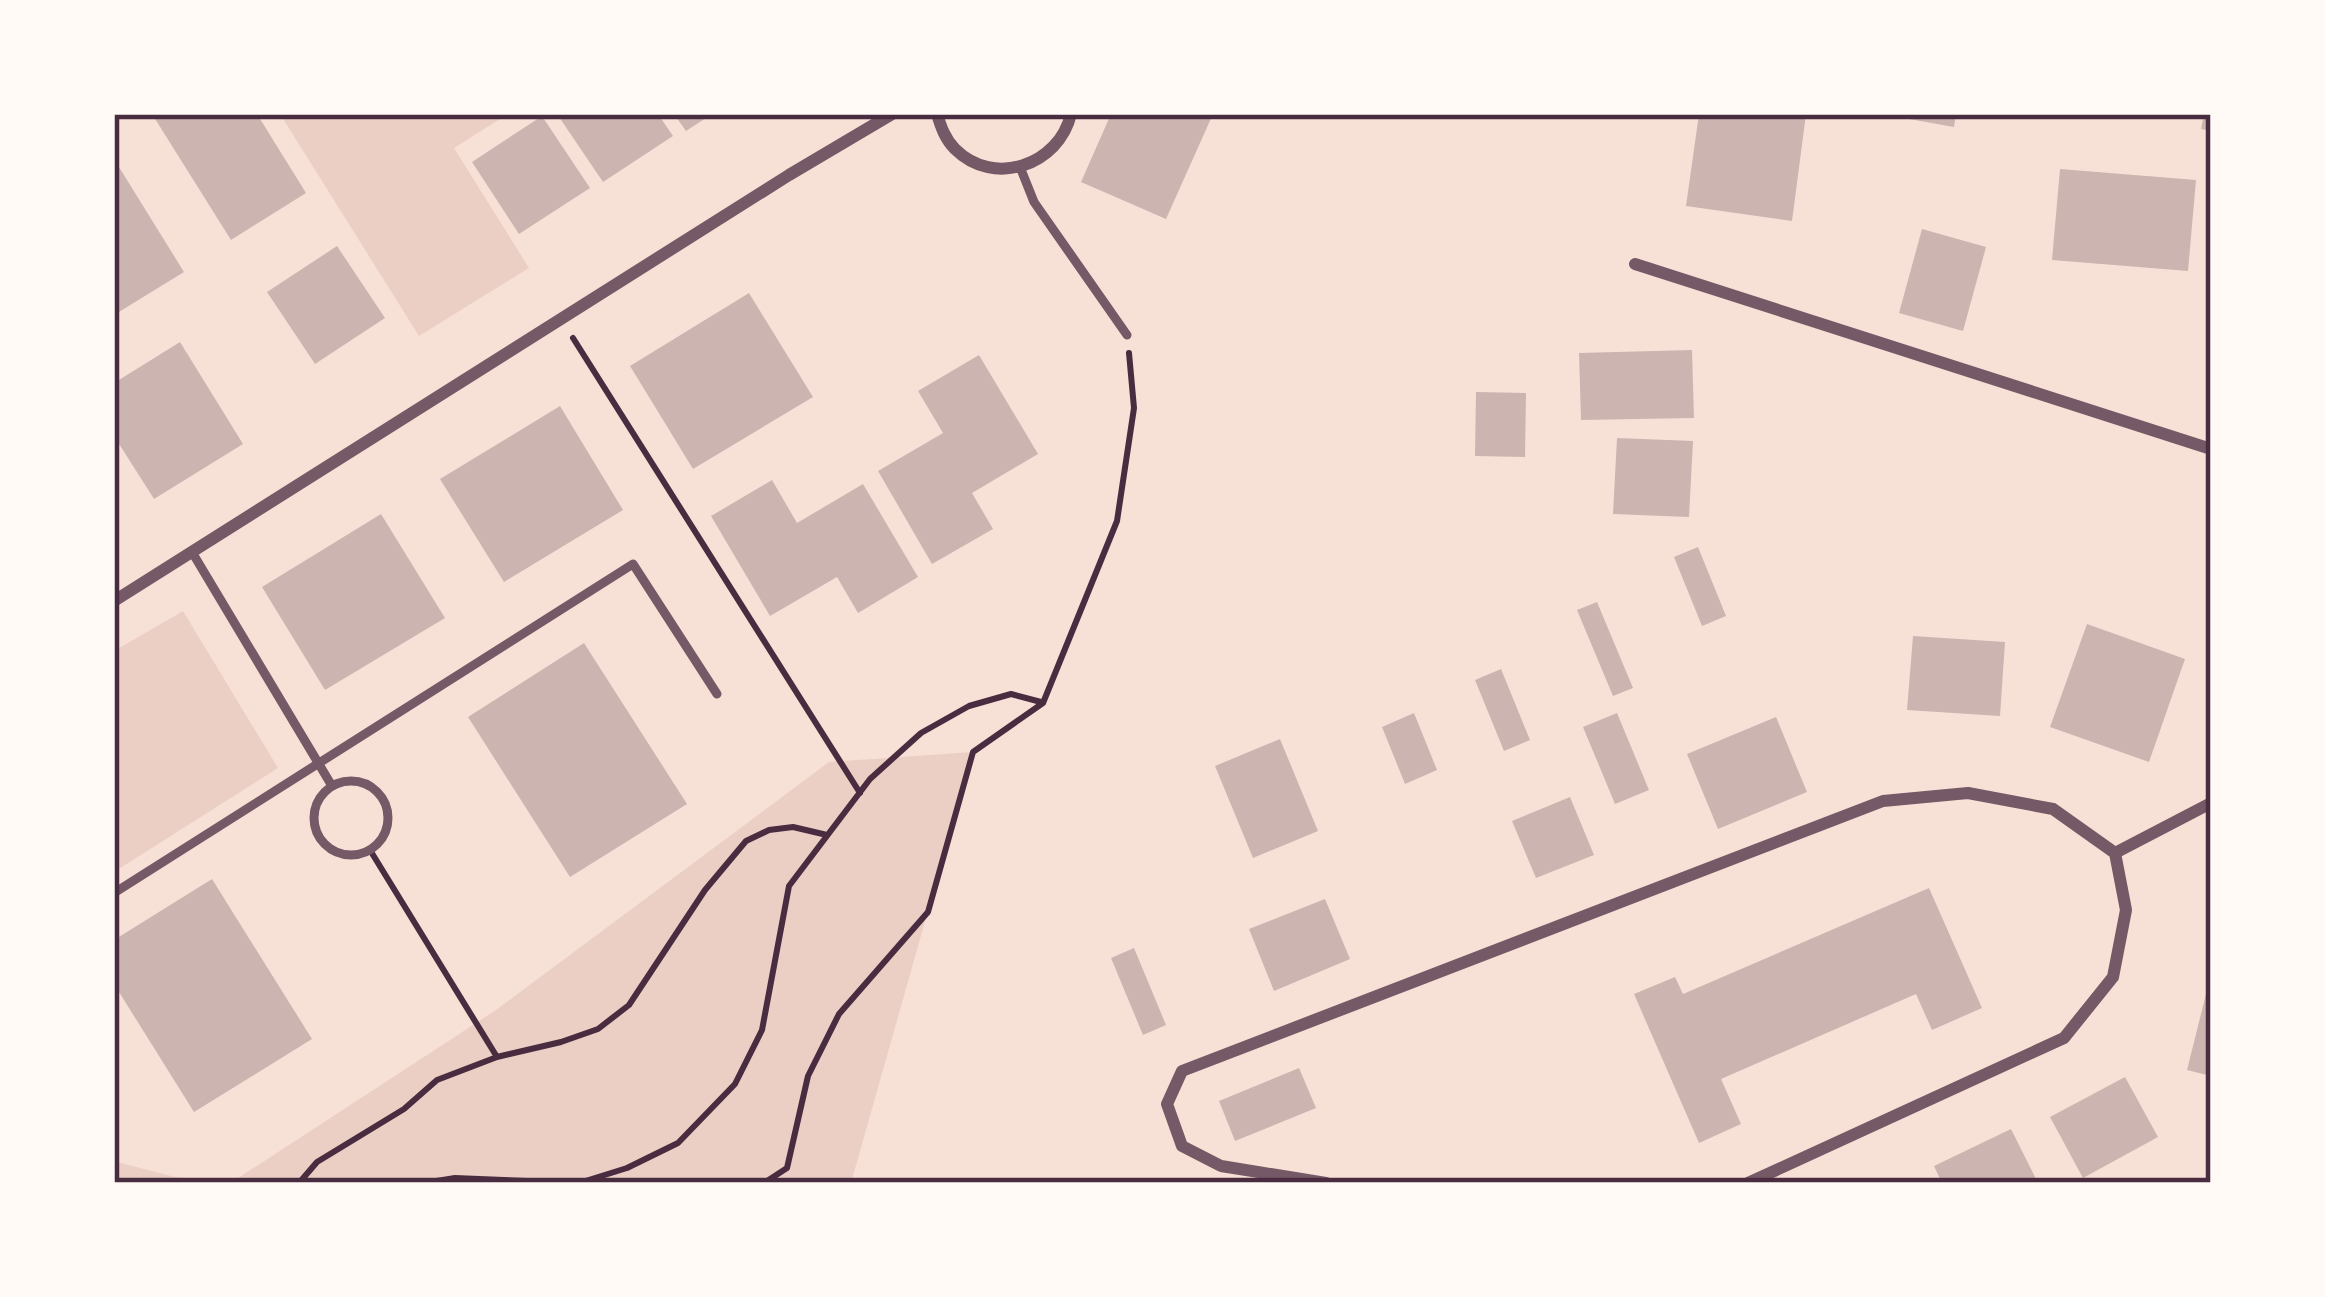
<svg xmlns="http://www.w3.org/2000/svg" width="2325" height="1297" font-family="'Alegreya Sans',sans-serif">
  <style>
    .green { fill: #ebcfc5 }
    .building { fill: #ccb4b1 }
    .lines { fill: none; stroke-linecap: round; stroke-linejoin: round }
    .path { stroke: #4a2c40; stroke-width: 6 }
    .service { stroke: #755966; stroke-width: 9 }
    .minor { stroke: #755966; stroke-width: 12 }
    .neatline { fill: none; stroke: #4a2c40; stroke-width: 4.5 }
  </style>
  <rect width="100%" height="100%" fill="#f7e1d7"/>
  <path class="green" d="M280,114H508L454,148L529,268L419,336Z
    M183,611L278,768L114,872V651Z
    M973,752L851,1183H114L117,1162L175,1177L232,1182L496,1010L829,762Z"/>
  <path class="building" d="M152,114H257L306,193L231,240Z
    M557,114H658L673,136L603,182Z
    M674,114H712L686,131Z
    M1111,114H1213L1166,219L1081,182Z
    M1699,114H1806L1792,221L1686,206Z
    M1892,114H1956L1954,127L1892,116Z
    M2204,114H2211V131L2201,129Z
    M542,116L590,188L519,234L472,162Z
    M114,159L184,272L114,315Z
    M2060,169L2196,180L2188,271L2052,260Z
    M1922,229L1986,247L1963,331L1899,313Z
    M337,246L385,318L315,364L267,292Z
    M749,293L813,397L693,469L630,366Z
    M180,342L243,444L154,499L114,436V383Z
    M1692,350L1694,418L1581,420L1579,353Z
    M979,355L1038,454L972,493L993,529L932,564L878,471L943,433L918,391Z
    M1476,392L1526,393L1525,457L1475,456Z
    M560,406L623,510L504,582L440,479Z
    M1617,438L1693,441L1689,517L1613,514Z
    M772,480L797,523L863,484L918,577L858,613L837,577L770,616L711,516Z
    M381,514L445,618L325,690L262,587Z
    M1698,547L1726,616L1702,626L1674,557Z
    M1597,602L1633,688L1613,696L1577,610Z
    M2087,624L2185,659L2149,762L2050,727Z
    M1913,636L2005,642L2000,716L1907,710Z
    M584,643L687,804L570,877L468,717Z
    M1501,669L1530,740L1504,751L1475,680Z
    M1414,713L1437,770L1405,784L1382,727Z
    M1617,713L1649,790L1615,804L1583,727Z
    M1776,717L1807,792L1718,829L1687,754Z
    M1280,739L1318,831L1253,858L1215,766Z
    M1570,797L1594,855L1536,878L1512,821Z
    M212,879L312,1039L194,1112L114,984V940Z
    M1929,888L1982,1008L1932,1030L1916,994L1721,1079L1741,1124L1699,1143L1634,994L1675,977L1683,994Z
    M1325,899L1350,959L1274,991L1249,929Z
    M1134,948L1166,1025L1143,1035L1111,958Z
    M2209,982H2211V1076L2187,1070Z
    M1299,1068L1316,1108L1235,1141L1219,1101Z
    M2125,1077L2158,1137L2083,1178L2050,1117Z
    M2011,1129L2038,1183H1942L1934,1166Z"/>
  <g class="lines">
    <path class="path" d="M573,338L860,793
      M370,850L497,1057
      M299,1183L317,1162L404,1109L437,1080L497,1057L561,1042L598,1029L629,1005L705,890L746,841L769,830L793,827L827,835
      M424,1183L455,1178L579,1183L627,1168L678,1143L735,1084L762,1030L789,886L870,779L921,733L969,706L1011,694L1041,702
      M764,1183L787,1168L808,1076L839,1014L928,912L973,752L1043,703L1117,521L1134,408L1129,353"/>
    <path class="service" d="M1020,167L1034,202L1127,335
      M192,552L332,786
      M314 818a37 37 0 1 1 74 0a37 37 0 1 1-74 0Z
      M114,893L633,564L717,694"/>
    <path class="minor" d="M937,114C941,127 945,139 955,149C994,188 1059,165 1071,114
      M1635,264L2211,449
      M114,601L789,175L892,114
      M2115,853L2211,803
      M1326,1183L1221,1166L1182,1146L1167,1104L1182,1071L1883,801L1968,793L2053,809L2115,853L2126,910L2113,977L2064,1038L1748,1183"/>
  </g>
  <rect width="2325" height="1297" fill="none" stroke="#fffaf5" stroke-width="234"/>
  <rect x="117" y="117" width="2091" height="1063" class="neatline"/>
</svg>
